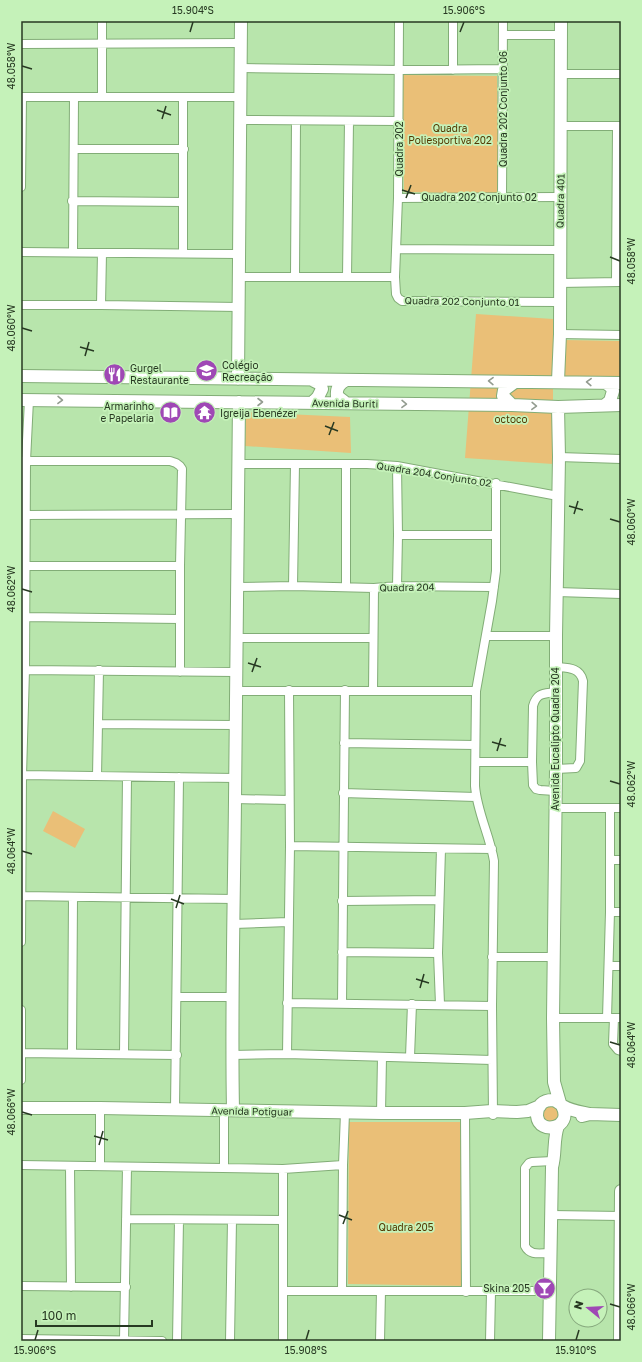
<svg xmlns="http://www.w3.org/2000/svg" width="642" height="1362" font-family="'Golos Text',sans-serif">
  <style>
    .green { fill: #eabf77 }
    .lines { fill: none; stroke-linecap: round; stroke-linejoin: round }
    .street-casing { stroke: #82ad77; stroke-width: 10 }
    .secondary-casing { stroke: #82ad77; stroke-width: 14 }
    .street { stroke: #fff; stroke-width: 8 }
    .secondary { stroke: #fff; stroke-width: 12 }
    .oneway { stroke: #939c90 }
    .ticks { fill: none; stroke: #273922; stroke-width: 1.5 }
    .labels { text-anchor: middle; stroke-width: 3.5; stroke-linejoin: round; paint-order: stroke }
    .street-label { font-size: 10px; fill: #273922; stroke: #c5f2b9 }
    .park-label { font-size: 10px; fill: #533800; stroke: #c5f2b9 }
    .poi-label { font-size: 10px; fill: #273922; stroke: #c5f2b9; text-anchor: start }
    .neatline { fill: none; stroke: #273922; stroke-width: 1.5 }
    .ticks-label { font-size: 10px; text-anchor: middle; fill: #273922 }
  </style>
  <rect width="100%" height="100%" fill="#b8e5ac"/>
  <path class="green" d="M402,75L497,76L499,194L404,192Z
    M476,314L553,319V464L465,458Z
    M564,340L621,341V377L563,376Z
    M246,412L350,417L351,453L245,446Z
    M53,811L85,829L75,848L43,831Z
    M553,1103L562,1116L549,1125L546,1124L541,1110Z
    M349,1122H461L466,1286L348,1284Z"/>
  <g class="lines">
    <defs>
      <path id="street" d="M102,21V97
        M399,21L398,198L395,277L396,294L398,298L402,301H406L559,302
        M453,21V70
        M504,35H561
        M21,44L241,43
        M241,68L400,70L504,69
        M561,74H621
        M21,97H240
        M240,120L399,121
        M561,126H621
        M74,149H184
        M21,187L22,97
        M502,197L503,21
        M398,198L560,197
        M72,201L183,202
        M397,249L559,250
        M21,252L238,254
        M73,252L74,97
        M183,253V97
        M239,277H395
        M295,277L296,121
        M347,277L349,121
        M616,282L617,127
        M559,283L620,282
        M21,305H101L239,307
        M101,305L102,253
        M560,334L621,335
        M559,457L621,459
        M21,461H170L176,463L180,466L182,469L180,566V672
        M238,464H367L397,466L558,496
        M346,464V587
        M25,515L236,514
        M398,535H495
        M25,566H180
        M293,586L295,464
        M397,586L398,535L397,466
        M237,587L293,586L374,588
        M557,592L621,594
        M25,617L180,619
        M486,636H556
        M237,638H373
        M556,667C567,668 580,667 583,681L580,761L576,768L556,769
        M25,670L235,672
        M236,691H476
        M373,691L374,588L397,586L494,587
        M98,724L235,725
        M344,743L475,745
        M476,762H532
        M22,775L235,778
        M97,776L99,670
        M555,791L540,790L536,789L533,785L532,762L533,706C537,692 544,694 556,692
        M343,793L476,797
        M235,799L289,800
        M555,808H610
        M290,846L492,849
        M610,860H621
        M21,896L234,899
        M342,901L439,900
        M610,912H621
        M234,924L288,922
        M21,942L22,775L25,670L26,461L29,400
        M342,952L438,953
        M492,957H554
        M609,966H621
        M177,997H232
        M287,1003L492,1006
        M342,1004L345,690
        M440,1004L438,953L441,849
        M21,1010V1080
        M553,1018H621
        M607,1018L610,912V808H621
        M614,1018L613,1044L618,1050L621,1051
        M22,1053L177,1055
        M72,1053L73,897
        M124,1054L127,777
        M287,1054L290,846L289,690
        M232,1055L287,1054L492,1060
        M410,1057L412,1004
        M175,1109L179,777
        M224,1110V1167
        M381,1113L382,1057
        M465,1113L466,1292
        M493,1115L492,1006L494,861C490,836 477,812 475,786L476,691L492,601L496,571V483
        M21,1165L283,1169L343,1165
        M70,1166L71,1287
        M100,1166V1108
        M551,1215L621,1216
        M126,1219L283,1220
        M550,1253C540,1253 530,1256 525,1246V1168L529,1163L532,1162L553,1161
        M21,1286L126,1287
        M283,1291V1169
        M342,1291L343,1165L345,1113
        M21,1339L162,1341
        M124,1340L127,1167
        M177,1341L179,1220
        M230,1341L232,1220
        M283,1341V1291H550
        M380,1341L381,1291
        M490,1341L491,1292"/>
      <path id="secondary" d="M21,376L621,383
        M238,379L241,21
        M558,381L560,334L561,21
        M21,400L512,405L558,407L621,405
        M312,403L318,397L322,389L320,384L312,380
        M346,403L337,396C336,387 340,384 346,380
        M512,405L503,396L504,390L515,382
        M605,405L610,401L613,391L611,387L606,383
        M558,407L559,457L556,636V769L553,1018L554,1082L560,1103
        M562,1106C574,1128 539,1136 537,1116C537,1111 538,1107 541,1104C544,1101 549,1100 553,1100C557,1101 560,1104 563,1106C571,1111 581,1112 590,1114
        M21,1108H100L381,1113H465L492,1111L517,1112L528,1111L540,1106
        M233,1110C231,1007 234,904 235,800C236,668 237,535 239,402
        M582,1116L590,1114L621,1115
        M549,1341L552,1167C556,1153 553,1140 558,1126
        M620,1341L621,1191"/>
    </defs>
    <use href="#street" class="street-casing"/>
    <use href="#secondary" class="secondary-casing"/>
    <use href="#street" class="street"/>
    <use href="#secondary" class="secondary"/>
  </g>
  <defs><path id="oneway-chevron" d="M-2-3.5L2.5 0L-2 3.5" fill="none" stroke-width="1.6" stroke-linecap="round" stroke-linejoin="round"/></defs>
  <g class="oneway">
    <use href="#oneway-chevron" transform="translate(491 381) rotate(-179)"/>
    <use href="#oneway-chevron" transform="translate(589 382) rotate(-178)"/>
    <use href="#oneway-chevron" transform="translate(60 400) rotate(1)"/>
    <use href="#oneway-chevron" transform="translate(260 402)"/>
    <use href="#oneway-chevron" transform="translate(404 404) rotate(1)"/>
    <use href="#oneway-chevron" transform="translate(534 406) rotate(2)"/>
  </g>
  <path class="ticks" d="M190,32L193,22M460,32L464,22M22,66L32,69M157,110L171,115M162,119L166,106M402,190L415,194M406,198L411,185M610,257L620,261M22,328L32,331M80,347L94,351M85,356L89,342M325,426L338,431M329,435L334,422M569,506L583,510M574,514L578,501M610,519L620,522M22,589L32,592M248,663L261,667M252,672L257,658M492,742L506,746M497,751L501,738M610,781L620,784M22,851L32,854M171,899L184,904M176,908L180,895M416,979L429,983M420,988L424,974M610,1042L620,1045M22,1112L32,1115M94,1136L108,1140M99,1145L103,1131M339,1215L352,1220M343,1224L348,1211M610,1304L620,1307M35,1340L38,1330M306,1340L309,1330M576,1340L579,1330"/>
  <defs>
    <symbol id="university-disc" viewBox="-11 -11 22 22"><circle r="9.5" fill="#9f48b5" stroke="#c5f2b9"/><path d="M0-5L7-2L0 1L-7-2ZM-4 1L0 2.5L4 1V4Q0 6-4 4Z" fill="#fff"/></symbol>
    <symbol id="restaurant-disc" viewBox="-11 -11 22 22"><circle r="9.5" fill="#9f48b5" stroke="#c5f2b9"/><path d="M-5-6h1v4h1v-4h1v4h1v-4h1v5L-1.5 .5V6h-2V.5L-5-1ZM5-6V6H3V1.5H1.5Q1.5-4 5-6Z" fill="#fff"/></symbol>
    <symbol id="library-disc" viewBox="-11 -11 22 22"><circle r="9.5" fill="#9f48b5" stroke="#c5f2b9"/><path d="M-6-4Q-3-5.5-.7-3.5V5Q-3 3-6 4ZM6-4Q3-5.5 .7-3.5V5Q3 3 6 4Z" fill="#fff"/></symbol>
    <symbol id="temple-disc" viewBox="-11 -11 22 22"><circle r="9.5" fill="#9f48b5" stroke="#c5f2b9"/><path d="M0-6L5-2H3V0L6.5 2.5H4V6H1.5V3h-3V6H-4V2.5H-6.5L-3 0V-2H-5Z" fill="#fff"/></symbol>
    <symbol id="bar-disc" viewBox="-11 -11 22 22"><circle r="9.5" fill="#9f48b5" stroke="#c5f2b9"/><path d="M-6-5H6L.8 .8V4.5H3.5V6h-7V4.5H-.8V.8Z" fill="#fff"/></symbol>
  </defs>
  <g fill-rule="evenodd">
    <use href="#university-disc" x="194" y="358" width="25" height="25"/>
    <use href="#restaurant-disc" x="102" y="362" width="25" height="25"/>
    <use href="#library-disc" x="158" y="400" width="25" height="25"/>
    <use href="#temple-disc" x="192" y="400" width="25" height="25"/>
    <use href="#bar-disc" x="532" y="1276" width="25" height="25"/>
  </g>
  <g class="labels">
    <g class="street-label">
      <text transform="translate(503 109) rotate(-90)" y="4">Quadra 202 Conjunto 06</text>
      <text transform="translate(399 149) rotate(-90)" y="4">Quadra 202</text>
      <text x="479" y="201">Quadra 202 Conjunto 02</text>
      <text transform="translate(560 201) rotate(-89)" y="4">Quadra 401</text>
      <text transform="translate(462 301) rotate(1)" y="4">Quadra 202 Conjunto 01</text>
      <text transform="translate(345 403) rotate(1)" y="4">Avenida Buriti</text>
      <text transform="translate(434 474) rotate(9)" y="4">Quadra 204 Conjunto 02</text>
      <text transform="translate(407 587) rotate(-1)" y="4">Quadra 204</text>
      <text transform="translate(555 739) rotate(-90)" y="4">Avenida Eucalipto Quadra 204</text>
      <text transform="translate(252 1111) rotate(1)" y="4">Avenida Potiguar</text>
    </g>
    <g class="park-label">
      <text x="450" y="132">Quadra<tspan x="450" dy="12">Poliesportiva 202</tspan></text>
      <text x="511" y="423">octoco</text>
      <text x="406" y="1231">Quadra 205</text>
    </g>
    <g class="poi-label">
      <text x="222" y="369">Colégio<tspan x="222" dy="12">Recreação</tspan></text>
      <text x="130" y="372">Gurgel<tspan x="130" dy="12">Restaurante</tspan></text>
      <text x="154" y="410" text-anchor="end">Armarinho<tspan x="154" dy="12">e Papelaria</tspan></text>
      <text x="220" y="417">Igreija Ebenézer</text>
      <text x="530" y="1292" text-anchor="end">Skina 205</text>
    </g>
  </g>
  <rect width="642" height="1362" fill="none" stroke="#c5f2b9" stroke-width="44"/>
  <g transform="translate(588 1308) rotate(288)"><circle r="19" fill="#c5f2b9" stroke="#86a87d"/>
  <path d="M0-3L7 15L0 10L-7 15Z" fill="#9f48b5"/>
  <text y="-6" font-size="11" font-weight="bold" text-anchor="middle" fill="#273922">N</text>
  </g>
  <path d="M36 1320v6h116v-6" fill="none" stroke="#273922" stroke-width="2"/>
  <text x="42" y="1320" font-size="12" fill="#273922" stroke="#c5f2b9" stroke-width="3" paint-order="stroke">100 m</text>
  <rect x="22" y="22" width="598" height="1318" class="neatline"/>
  <g class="ticks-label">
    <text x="193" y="14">15.904°S</text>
    <text x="464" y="14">15.906°S</text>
    <text transform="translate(11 66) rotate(-90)" y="4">48.058°W</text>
    <text transform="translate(631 261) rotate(-90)" y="4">48.058°W</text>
    <text transform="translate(11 328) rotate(-90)" y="4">48.060°W</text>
    <text transform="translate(631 522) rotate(-90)" y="4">48.060°W</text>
    <text transform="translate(11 589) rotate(-90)" y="4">48.062°W</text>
    <text transform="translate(631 784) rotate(-90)" y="4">48.062°W</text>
    <text transform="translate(11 851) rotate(-90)" y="4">48.064°W</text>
    <text transform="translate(631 1045) rotate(-90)" y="4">48.064°W</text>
    <text transform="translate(11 1112) rotate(-90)" y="4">48.066°W</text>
    <text transform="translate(631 1307) rotate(-90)" y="4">48.066°W</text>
    <text x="35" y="1354">15.906°S</text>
    <text x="306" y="1354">15.908°S</text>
    <text x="576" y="1354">15.910°S</text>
  </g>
</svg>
